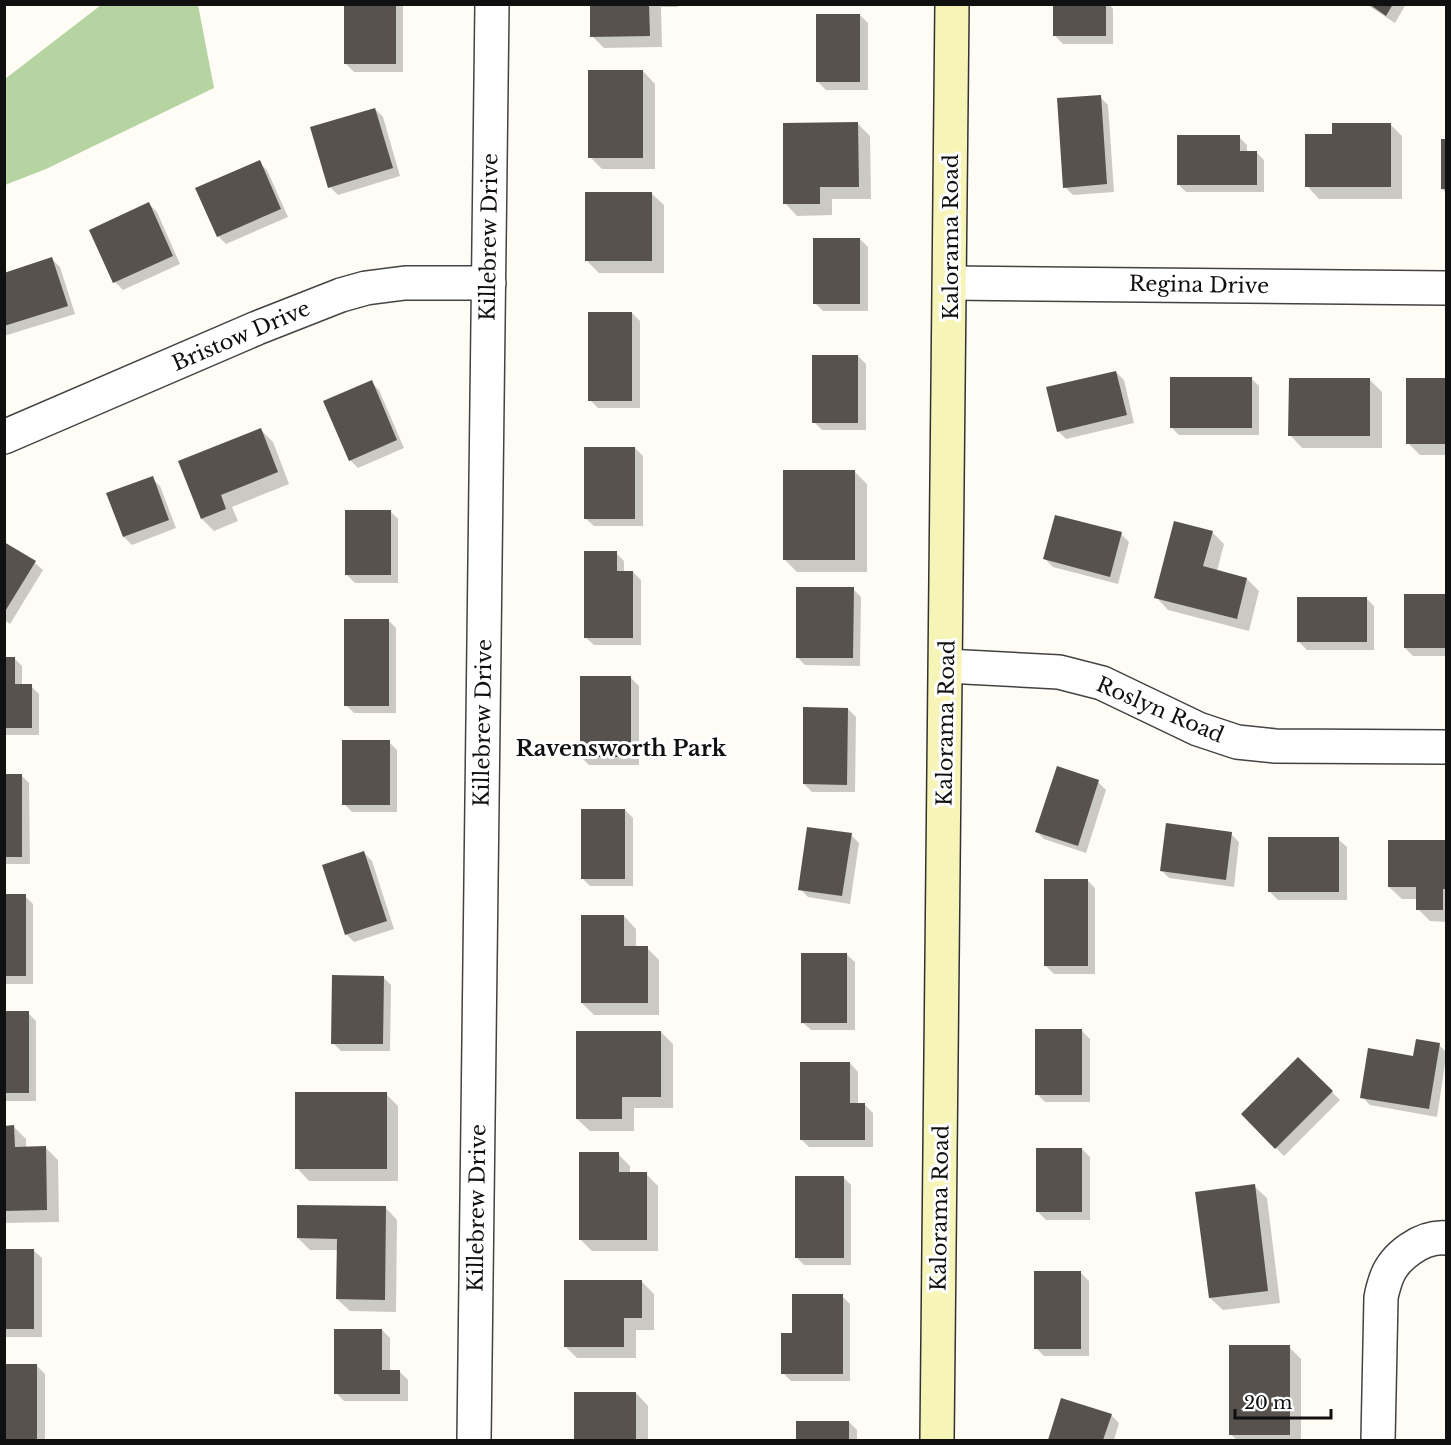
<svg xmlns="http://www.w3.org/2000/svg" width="1451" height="1445" font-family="'Libre Baskerville',serif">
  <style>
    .forest { fill: #b5d4a1 }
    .shadow { fill: #0003 }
    .building { fill: #57524d }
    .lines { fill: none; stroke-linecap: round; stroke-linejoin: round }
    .street-casing { stroke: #434343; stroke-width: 36 }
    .secondary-casing { stroke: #323232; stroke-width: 36 }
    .street { stroke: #fff; stroke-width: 33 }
    .secondary { stroke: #f6f4b6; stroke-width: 33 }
    .labels { text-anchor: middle; stroke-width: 6; stroke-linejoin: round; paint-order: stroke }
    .street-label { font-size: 21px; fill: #101010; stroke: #fff }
    .neighbourhood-label { font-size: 22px; font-weight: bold; fill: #101010; stroke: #fff }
  </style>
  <rect width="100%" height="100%" fill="#fefcf4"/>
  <path class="forest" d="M101,5H198L214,88L46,169L5,185V79Z"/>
  <path class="shadow" d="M346,4H403V72H354L346,64Z
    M591,4H678V7H661L662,47L604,48L592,36Z
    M1055,4H1109L1113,9V44H1063L1055,36Z
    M1366,4H1406L1395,23Z
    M860,15L868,23V90H826L818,82Z
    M643,71L655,84V169H602L590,157Z
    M1100,97L1108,105L1114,192L1073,195L1065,187Z
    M375,109L383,117L400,176L338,195L330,187Z
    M858,124L870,136L871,199H832V215L797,216L785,203Z
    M1390,124L1402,136V199H1319L1307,186L1334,136Z
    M1239,137L1247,145V152H1256L1264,160V192H1186L1178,184Z
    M1442,140H1446V193L1442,189Z
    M259,162L267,170L288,217L226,244L218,236Z
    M651,193L664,205V273H599L587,261Z
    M149,204L157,212L180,264L123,290L115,282L91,230Z
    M860,239L868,247V311H823L815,303Z
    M52,259L60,267L75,314L4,336V274Z
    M632,313L640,321V408H598L590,400Z
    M858,356L866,364V430H822L814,422Z
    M1116,372L1124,380L1134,423L1066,439L1058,431Z
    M1251,378L1259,386V435H1179L1171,427Z
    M1370,380L1382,392V448H1302L1290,435Z
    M1408,380H1446V455H1420L1408,443Z
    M371,382L379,390L404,448L358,468L350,460Z
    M260,429L273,442L289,484L232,507L238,521L214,531L202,519Z
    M635,448L643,456V526H594L585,518Z
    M855,472L867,484V572H797L785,560Z
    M152,478L160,486L176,528L132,545L124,537L108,494Z
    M390,511L398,519V583H355L347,575Z
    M1212,532L1224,544L1217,571L1247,579L1259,591L1249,631L1168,610L1156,597Z
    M1121,534L1129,542L1118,584L1053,567L1045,559Z
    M4,544L35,563L43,570L10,624L4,620Z
    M616,553L624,561V572H633L641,580V645H594L585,637Z
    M853,589L861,597L860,666L805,665L797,657Z
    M1405,596H1446V656H1413L1405,648Z
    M1366,598L1374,606V650H1307L1299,642Z
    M388,620L396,628V713H354L346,705Z
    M4,658H14L22,666V686H31L39,694V735H4Z
    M631,678L639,686V765H589L581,757Z
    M848,709L856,717L855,792H812L804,784Z
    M389,742L397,750V812H352L344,804Z
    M21,775L29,783L30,864H4V776Z
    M1098,782L1106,790L1086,853L1044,839L1036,831Z
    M625,810L633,818V886H590L582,878Z
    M1231,834L1239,842L1234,887L1169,878L1161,870Z
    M851,835L859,843L850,904L808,897L800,889Z
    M1338,839L1347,847V900H1278L1270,892Z
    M1390,841L1446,842V922L1430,921L1418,909V899H1402L1389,887Z
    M364,853L372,861L394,929L354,942L346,934Z
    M1087,880L1095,888V974H1054L1046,966Z
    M4,896H25L33,904V984H4Z
    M624,916L636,929V948H647L659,960V1015H594L582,1003Z
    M846,954L855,962V1030H811L802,1022Z
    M383,977L391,985L390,1051H341L333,1043Z
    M4,1013H28L36,1021V1101H4Z
    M1082,1031L1090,1039V1102H1045L1037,1094Z
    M661,1032L673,1044V1108H634V1131H590L577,1119Z
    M1439,1045L1446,1052V1057L1437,1117L1370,1105L1362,1097L1414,1057Z
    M1298,1059L1340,1100L1284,1156L1243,1114Z
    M850,1063L858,1072V1105H865L873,1113V1147H809L801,1139Z
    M386,1094L398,1106V1181H309L297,1168Z
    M4,1127H14L26,1139V1148H46L58,1160L59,1222L4,1223Z
    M1082,1149L1090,1157V1220H1046L1038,1212Z
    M618,1154L630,1166V1174H646L658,1186V1251H592L580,1239Z
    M843,1177L851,1185V1265H804L796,1257Z
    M1254,1186L1267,1198L1280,1303L1223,1310L1210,1298Z
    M385,1207L397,1220L396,1312L350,1311L337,1299L338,1250H310L298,1238Z
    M4,1250H33L42,1258V1337H4Z
    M1081,1273L1089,1281V1356H1044L1036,1348Z
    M642,1282L654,1294V1330H636V1358H577L565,1346Z
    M842,1296L850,1304V1381H791L783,1373L794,1334Z
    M382,1330L390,1338V1372H400L408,1380V1401H344L336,1393Z
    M1289,1347L1301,1359V1440H1237L1231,1435Z
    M4,1366H37L45,1374V1440H4Z
    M575,1393H636L648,1406V1440H575Z
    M1062,1400L1111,1415L1119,1423L1114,1440H1049Z
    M797,1422H849L857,1430V1440H797Z"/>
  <path class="building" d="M344,4H396V64H344Z
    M590,4H649L650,36L590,37Z
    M1053,4H1106V36H1053Z
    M1369,4H1393L1386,16Z
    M816,14H860V82H816Z
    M588,70H643V158H588Z
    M1101,95L1107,184L1063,188L1057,98Z
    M375,108L393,168L328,188L310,127Z
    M858,122L859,187H820V204H783V123Z
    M1332,123H1391V187H1305V134H1332Z
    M1177,135H1240V151H1257V185H1177Z
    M1441,139H1446V189H1441Z
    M260,160L281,209L217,237L195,188Z
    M585,192H652V261H585Z
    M149,202L173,256L113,283L89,230Z
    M813,238H860V304H813Z
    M52,257L68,306L4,326V273Z
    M588,312H632V401H588Z
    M812,355H858V423H812Z
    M1116,371L1127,415L1057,432L1046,387Z
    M1170,377H1252V428H1170Z
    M1289,378H1370V436H1288Z
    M1406,378H1446V444H1406Z
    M372,380L397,440L349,461L323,401Z
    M261,428L278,472L221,495L226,509L201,519L178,461Z
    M584,447H635V519H584Z
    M783,470H855V560H783Z
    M153,476L169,520L123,537L106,493Z
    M345,510H391V575H345Z
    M1055,515L1122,532L1110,577L1043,559Z
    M1174,521L1213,531L1203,566L1247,578L1237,619L1154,598Z
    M4,542L36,561L4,613Z
    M584,551H617V571H633V638H584Z
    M796,587H854L853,658H796Z
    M1404,594H1446V648H1404Z
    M1297,597H1367V642H1297Z
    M344,619H389V706H344Z
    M4,657H15V684H32V728H4Z
    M580,676H631V757H580Z
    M803,707L848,708L847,785L803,784Z
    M342,740H390V805H342Z
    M1057,766L1099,780L1078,846L1035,832Z
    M5,774H22V857H5Z
    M581,809H625V879H581Z
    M1166,823L1232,832L1226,880L1160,871Z
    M807,827L852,833L842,896L798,890Z
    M1268,837H1339V892H1268Z
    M1388,840H1446V889H1443V910H1416V887H1388Z
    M364,851L387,921L345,935L322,865Z
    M1044,879H1088V966H1044Z
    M4,894H26V976H4Z
    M581,915H624V946H648V1003H581Z
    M801,953H847V1023H801Z
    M332,975L384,976L383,1044H331Z
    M4,1011H29V1093H4Z
    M1035,1029H1082V1095H1035Z
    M576,1031H661V1097H622V1119H576Z
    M1416,1039L1440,1043L1429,1109L1360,1098L1368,1048L1413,1056Z
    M1298,1057L1333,1091L1275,1149L1241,1114Z
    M800,1062H850V1103H865V1140H800Z
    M295,1092H387V1169H295Z
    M14,1125L15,1147L46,1146L47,1210L4,1211V1126Z
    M1036,1148H1082V1212H1036Z
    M579,1152H619V1172H647V1240H579Z
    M795,1176H844V1258H795Z
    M1255,1184L1268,1291L1209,1298L1195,1192Z
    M297,1205L386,1206L385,1300L336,1299L337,1239L297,1238Z
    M4,1249H34V1329H4Z
    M1034,1271H1081V1349H1034Z
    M564,1280H642V1318H624V1347H564Z
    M792,1294H843V1374H781V1333H792Z
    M334,1329H382V1370H400V1394H334Z
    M1229,1345H1290V1435H1229Z
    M5,1364H37V1440H5Z
    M574,1392H636V1440H574Z
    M1061,1398L1112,1414L1103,1440H1048Z
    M796,1421H849V1440H796Z"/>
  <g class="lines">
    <defs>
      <path id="street" d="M951,283L1446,288
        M4,437L257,328L341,295L366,288L405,283H489
        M946,666L1059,672L1102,683L1198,729L1237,742L1275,746L1446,747
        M474,1440L492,4
        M1378,1440L1381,1298C1382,1291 1384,1285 1386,1279C1394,1256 1422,1236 1446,1238"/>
      <path id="secondary" d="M937,1440L952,4"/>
    </defs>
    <use href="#street" class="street-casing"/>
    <use href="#secondary" class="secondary-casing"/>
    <use href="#street" class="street"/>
    <use href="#secondary" class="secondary"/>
  </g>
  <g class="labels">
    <g class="street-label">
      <text transform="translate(489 237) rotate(-89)" y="7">Killebrew Drive</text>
      <text transform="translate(951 237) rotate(-90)" y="7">Kalorama Road</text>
      <text transform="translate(1199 285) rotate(1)" y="7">Regina Drive</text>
      <text transform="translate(241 336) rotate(-23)" y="7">Bristow Drive</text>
      <text transform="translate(1160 710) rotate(23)" y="7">Roslyn Road</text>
      <text transform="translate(483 723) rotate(-89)" y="7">Killebrew Drive</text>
      <text transform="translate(946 723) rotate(-89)" y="7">Kalorama Road</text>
      <text transform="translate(477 1208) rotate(-89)" y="7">Killebrew Drive</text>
      <text transform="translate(940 1208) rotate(-89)" y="7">Kalorama Road</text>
    </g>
    <g class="neighbourhood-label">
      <text x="621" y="756">Ravensworth Park</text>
    </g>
  </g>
  <rect width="1451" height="1445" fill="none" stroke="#101010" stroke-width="12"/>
  <path d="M1235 1409v9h96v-9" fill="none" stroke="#101010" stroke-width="3"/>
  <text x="1244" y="1409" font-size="18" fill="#101010" stroke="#ffffff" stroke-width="4.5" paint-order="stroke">20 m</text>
</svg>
